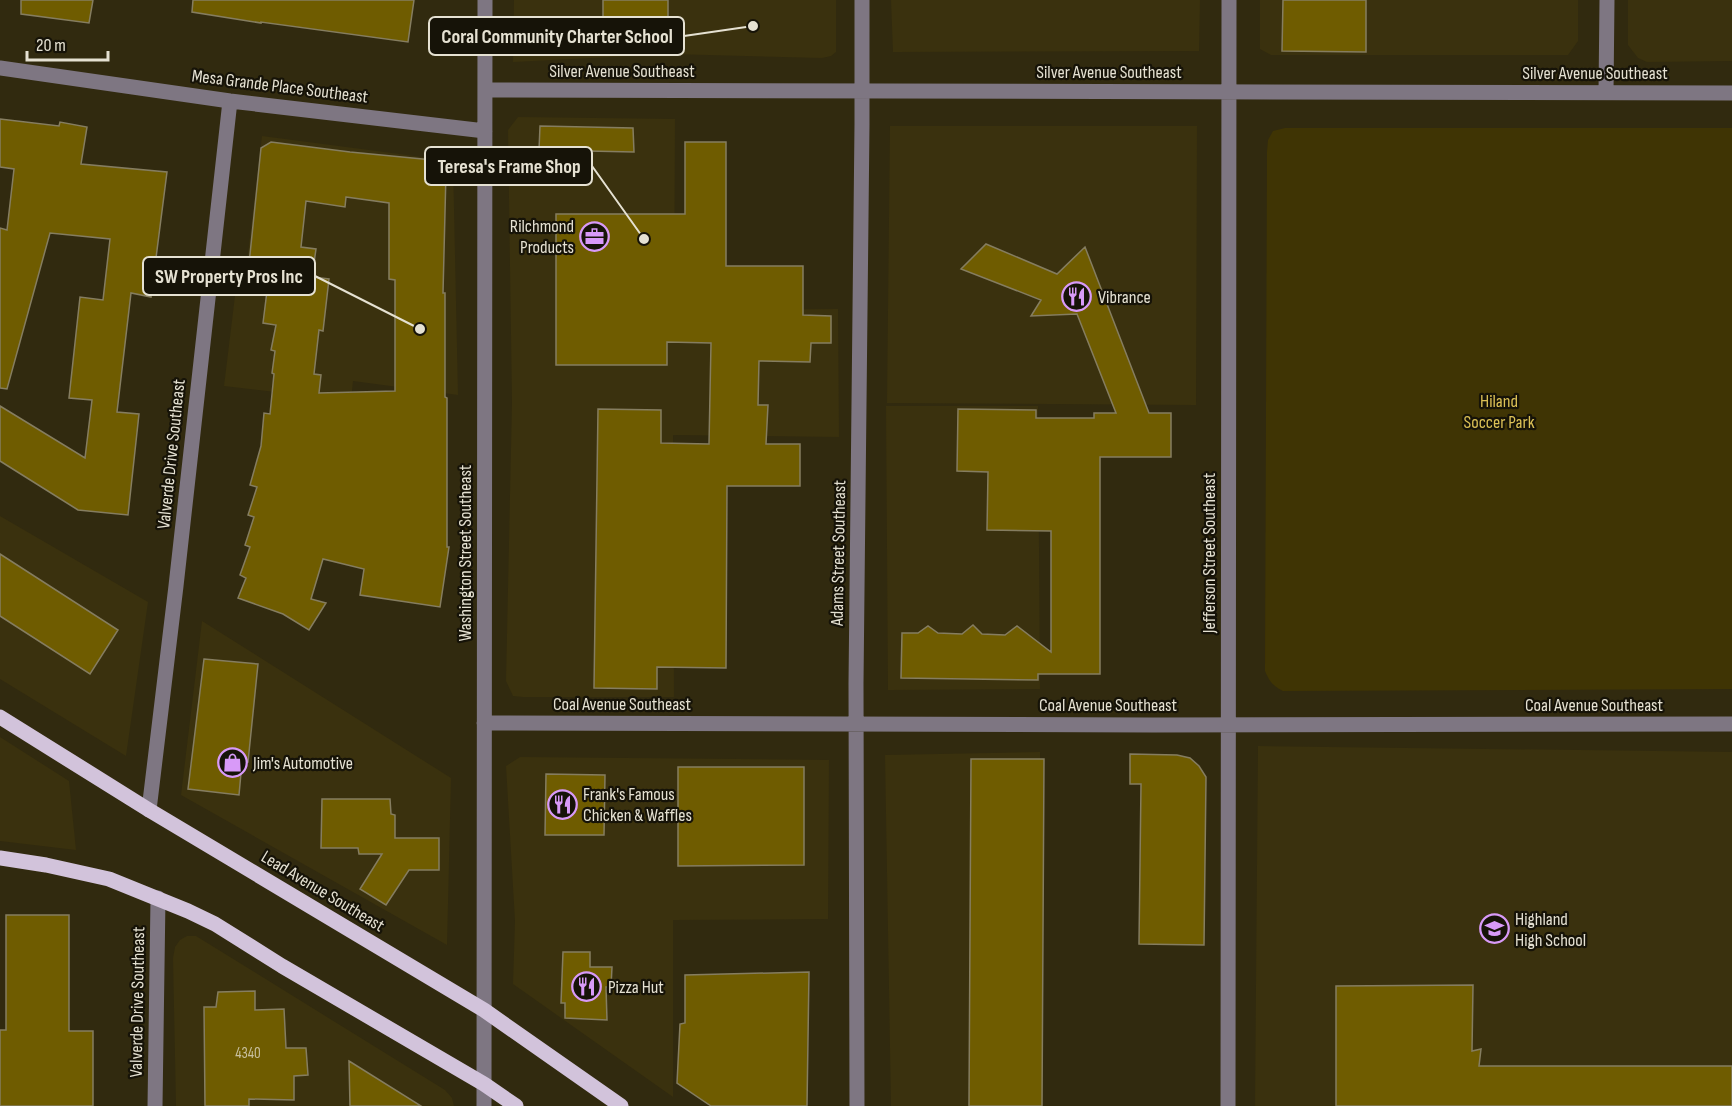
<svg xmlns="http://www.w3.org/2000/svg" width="1732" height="1106" font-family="'Sofia Sans Condensed',sans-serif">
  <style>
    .built { fill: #3a310e }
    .green { fill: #3f3404 }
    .building { fill: #6f5c00; stroke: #857d60; stroke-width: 1.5; fill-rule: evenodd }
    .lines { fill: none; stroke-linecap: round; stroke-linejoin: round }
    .minor { stroke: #7e7682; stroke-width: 15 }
    .major { stroke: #d2c3db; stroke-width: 15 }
    .labels { text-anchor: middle; stroke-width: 4.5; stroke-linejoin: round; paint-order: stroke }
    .number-label { font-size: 15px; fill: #c8c09e }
    .street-label { font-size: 18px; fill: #e5e1d2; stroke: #161308 }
    .poi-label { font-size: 18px; fill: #e5e1d2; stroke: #161308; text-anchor: start }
    .park-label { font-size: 18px; fill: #dcc156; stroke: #161308 }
    .leader { fill: none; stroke: #e5e1d2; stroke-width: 2 }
    .callout-dot { fill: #e5e1d2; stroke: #161308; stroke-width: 2 }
    .callout { fill: #161308; stroke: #e5e1d2; stroke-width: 2 }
    .callout-label { font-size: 20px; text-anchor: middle; font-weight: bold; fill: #e5e1d2 }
  </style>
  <rect width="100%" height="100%" fill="#312a0f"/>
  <path class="built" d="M514,0H836V52L831,56L822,58L670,54L513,62Z
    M891,0H1200L1199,51L893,52Z
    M1260,0H1578V41L1568,55H1271L1260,49Z
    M1628,0H1732V61L1647,62L1638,58L1628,45Z
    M518,117L675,119L674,310L838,309L839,437L673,435L674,697H523L513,696L506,681L512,402L508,130Z
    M890,126H1197L1196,405L887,403Z
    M262,136L453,161L458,395L353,381L351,401L224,386L239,263L247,262Z
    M886,406H1038L1040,689L888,690Z
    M0,516L148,602L126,756L0,679Z
    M202,621L451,778L447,945L181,795Z
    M0,737L69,781L76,850L0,841Z
    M1258,746L1732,752V1106H1255Z
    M1040,752L1043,1106H891L885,755Z
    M520,757L829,760L828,919L673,920V1097L513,984L515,921L506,766Z
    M187,936H196L445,1090L452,1098L454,1106H176L173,958L175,947L180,940Z"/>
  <path class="green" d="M1285,128H1732V689L1283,691C1273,686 1269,681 1265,671L1267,152L1268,140L1273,131Z"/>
  <path class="building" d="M21,0H93L89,23L21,14Z
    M193,0H414L408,42L261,22V23L192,12Z
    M603,0H668V48H603Z
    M1283,0H1366V52L1282,51Z
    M0,119L59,126L60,122L87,127L81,164L167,172L151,297L131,293L117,412L139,414L128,515L78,510L0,461V406L85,458L92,400L69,398L80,297L103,300L110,239L50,233L7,389L0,388V228L7,230L14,169L0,167Z
    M540,126L633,128L634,152L539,150Z
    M271,142L350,152L433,160L446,172L443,293H445V397L447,398V547H449L440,607L360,595L364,569L323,559L311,599L326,603L309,630L283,614L238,598L246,578L240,575L250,547L245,545L254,517L248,515L257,487L250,485L261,446L264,413L270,414L274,374L272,373L275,351L271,350L276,325L263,323L270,267L249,264L261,148ZM346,197L389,203V279L395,280V391L319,393L321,375L314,374L319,330L323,331L329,279L312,277L316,249L301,247L306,201L345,207Z
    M685,142H726V266H803V315L831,316V343H811L810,362L759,361L758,405H768L766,444H800V486H727L726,668L657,667V689L594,688L598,409L661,410V443L709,444L711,343L667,342V365H556V214H685Z
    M986,244L1057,274L1085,247L1149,413H1171V457H1100V674H1038V680L901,678L902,633H918L928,626L938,633L962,634L973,625L982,634L1005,635L1017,626L1051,652V531L987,530L988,472L957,471L958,409L1036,410V418H1094V413H1116L1077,314L1031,316L1041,300L961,269Z
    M0,554L118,630L90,674L0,616Z
    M204,659L258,664L248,762H242L239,795L188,789Z
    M1130,754L1177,755L1190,758L1199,766L1206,777L1204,945L1139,944L1141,784H1130Z
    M971,759H1044L1042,1106H969Z
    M678,767H804V865L678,866Z
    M546,774L605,775L604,835H545Z
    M322,799H390L391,814L395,815V838H439V870H409L386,905L360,889L382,854H359L358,848H321Z
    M6,915H69V1031H93V1106H0V1030H6Z
    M563,952H590V967H612L611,987H606L607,1020L565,1018V1003H561Z
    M809,972L807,1106H711L677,1083L680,1024L685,1023V975Z
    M1473,985L1472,1051L1481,1049L1479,1066H1732V1106H1336V986Z
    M255,991V1010L284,1009L286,1048H306L308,1075L294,1076V1100L249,1099V1106H205L204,1007H216L218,992Z
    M349,1061L421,1106H350Z"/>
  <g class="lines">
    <path class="minor" d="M0,68L230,101L485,131
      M485,90L1732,93
      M1606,92L1607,0
      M484,723L1153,725L1732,724
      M149,810L176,586L230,101
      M155,1106L158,898
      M484,1106L485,0
      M857,1106L856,683L862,124V0
      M1228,1106L1229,0"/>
    <path class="major" d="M0,717L149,810L484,1010L621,1106
      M0,858L46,865L109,879L188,911L215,924L282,966L484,1084L516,1106"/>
  </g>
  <defs>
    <symbol id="office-ring" viewBox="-11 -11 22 22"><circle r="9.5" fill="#161308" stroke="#d89af8" stroke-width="1.5"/><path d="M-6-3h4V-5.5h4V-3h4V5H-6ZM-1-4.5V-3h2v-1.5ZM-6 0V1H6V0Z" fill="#d89af8"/></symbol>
    <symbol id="restaurant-ring" viewBox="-11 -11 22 22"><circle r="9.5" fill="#161308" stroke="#d89af8" stroke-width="1.5"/><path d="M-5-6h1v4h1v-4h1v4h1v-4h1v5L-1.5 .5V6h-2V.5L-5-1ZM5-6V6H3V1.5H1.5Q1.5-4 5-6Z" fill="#d89af8"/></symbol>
    <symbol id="shop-ring" viewBox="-11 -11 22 22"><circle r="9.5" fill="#161308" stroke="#d89af8" stroke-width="1.5"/><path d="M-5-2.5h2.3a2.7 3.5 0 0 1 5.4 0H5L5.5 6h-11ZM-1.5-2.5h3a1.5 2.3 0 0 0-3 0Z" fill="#d89af8"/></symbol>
    <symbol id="school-ring" viewBox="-11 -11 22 22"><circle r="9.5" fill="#161308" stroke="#d89af8" stroke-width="1.5"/><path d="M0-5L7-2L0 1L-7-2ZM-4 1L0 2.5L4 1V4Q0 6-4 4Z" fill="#d89af8"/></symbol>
  </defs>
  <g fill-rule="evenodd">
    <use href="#office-ring" x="578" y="220" width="33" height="33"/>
    <use href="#restaurant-ring" x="1060" y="280" width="33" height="33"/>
    <use href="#shop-ring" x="216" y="746" width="33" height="33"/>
    <use href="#restaurant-ring" x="546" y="788" width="33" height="33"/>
    <use href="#school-ring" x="1478" y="912" width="33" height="33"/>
    <use href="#restaurant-ring" x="570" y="970" width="33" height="33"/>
  </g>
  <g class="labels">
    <g class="number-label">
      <text x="248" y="1058">4340</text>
    </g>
    <g class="street-label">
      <text x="622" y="77">Silver Avenue Southeast</text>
      <text x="1109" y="78">Silver Avenue Southeast</text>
      <text x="1595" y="79">Silver Avenue Southeast</text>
      <text transform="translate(280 86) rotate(7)" y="6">Mesa Grande Place Southeast</text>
      <text transform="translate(171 454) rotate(-84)" y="6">Valverde Drive Southeast</text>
      <text transform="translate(465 553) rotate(-90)" y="6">Washington Street Southeast</text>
      <text transform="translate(838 553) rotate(-89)" y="6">Adams Street Southeast</text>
      <text transform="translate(1209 553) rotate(-90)" y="6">Jefferson Street Southeast</text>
      <text x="622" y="710">Coal Avenue Southeast</text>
      <text x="1108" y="711">Coal Avenue Southeast</text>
      <text x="1594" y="711">Coal Avenue Southeast</text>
      <text transform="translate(323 891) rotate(31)" y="6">Lead Avenue Southeast</text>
      <text transform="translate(137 1002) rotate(-89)" y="6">Valverde Drive Southeast</text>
    </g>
    <g class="poi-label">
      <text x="574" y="232" text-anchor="end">Rilchmond<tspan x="574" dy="21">Products</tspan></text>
      <text x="1098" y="303">Vibrance</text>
      <text x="253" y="769">Jim's Automotive</text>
      <text x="583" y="800">Frank's Famous<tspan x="583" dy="21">Chicken &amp; Waffles</tspan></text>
      <text x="1515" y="925">Highland<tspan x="1515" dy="21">High School</tspan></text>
      <text x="608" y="993">Pizza Hut</text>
    </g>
    <g class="park-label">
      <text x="1499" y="407">Hiland<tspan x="1499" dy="21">Soccer Park</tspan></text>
    </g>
  </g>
  <path class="leader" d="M753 26L684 36M644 239L592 166M420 329L315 276"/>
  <g class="callout-dot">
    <circle cx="753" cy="26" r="6"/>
    <circle cx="644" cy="239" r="6"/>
    <circle cx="420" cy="329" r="6"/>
  </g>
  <g class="callout">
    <rect x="429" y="17" width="255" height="38" rx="6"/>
    <rect x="425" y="147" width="167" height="38" rx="6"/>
    <rect x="143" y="257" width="172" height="38" rx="6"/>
  </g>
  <g class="callout-label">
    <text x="557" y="43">Coral Community Charter School</text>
    <text x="509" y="173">Teresa's Frame Shop</text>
    <text x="229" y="283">SW Property Pros Inc</text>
  </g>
  <path d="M27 51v9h81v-9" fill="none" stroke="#e5e1d2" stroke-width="3"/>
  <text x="36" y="51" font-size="18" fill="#e5e1d2" stroke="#161308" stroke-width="4.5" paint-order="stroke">20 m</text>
</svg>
